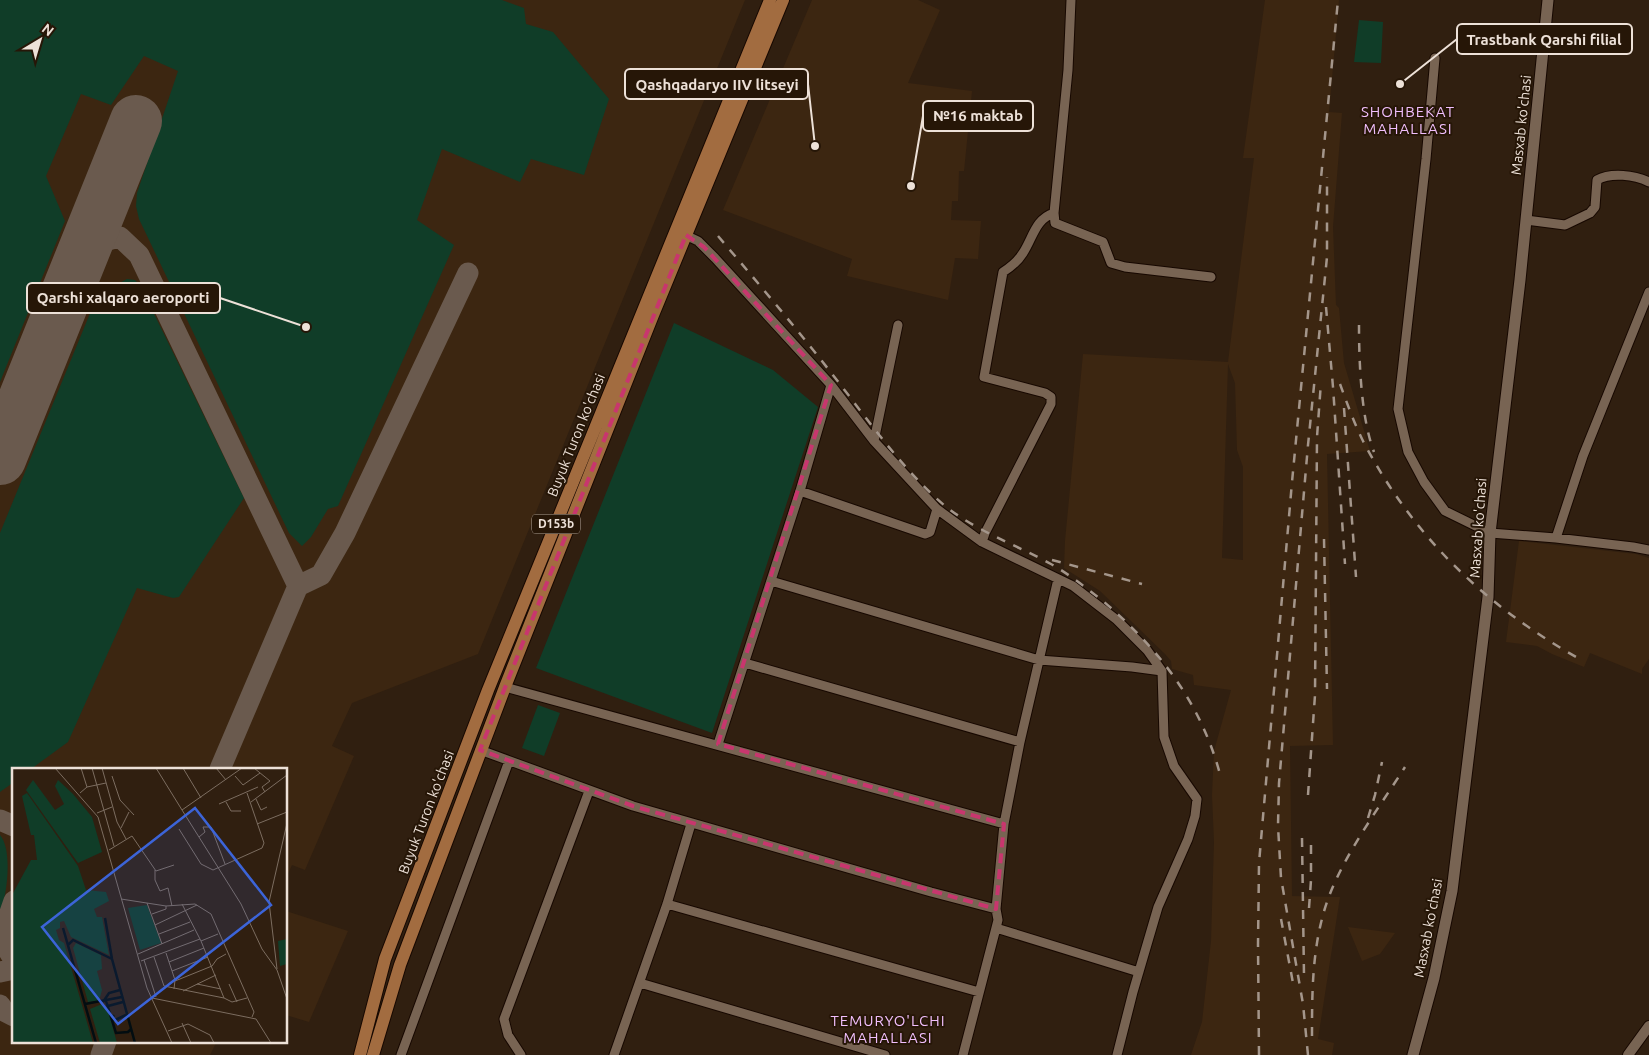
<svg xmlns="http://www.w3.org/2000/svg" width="1649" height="1055" font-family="Ubuntu,sans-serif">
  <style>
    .built { fill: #3c2611; fill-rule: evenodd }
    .green { fill: #103d28 }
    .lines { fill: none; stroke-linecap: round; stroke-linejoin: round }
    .taxiway { stroke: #6a5a4e; stroke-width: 21 }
    .runway { stroke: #6a5a4e; stroke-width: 52 }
    .minor-casing { stroke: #170800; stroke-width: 11 }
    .tertiary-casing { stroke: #170800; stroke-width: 12 }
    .secondary-casing { stroke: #170800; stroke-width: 13 }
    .primary-casing { stroke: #170800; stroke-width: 14 }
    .minor { stroke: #786453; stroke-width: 9 }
    .tertiary { stroke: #786453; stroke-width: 10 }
    .secondary { stroke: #786453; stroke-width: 11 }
    .primary { stroke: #a26c40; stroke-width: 12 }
    .rail { stroke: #a4968b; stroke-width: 2.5; stroke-dasharray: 9 9; stroke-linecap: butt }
    .marked { fill: none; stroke: #c8366e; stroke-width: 4; stroke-dasharray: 10 6; stroke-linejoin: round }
    .labels { text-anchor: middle; stroke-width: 4; stroke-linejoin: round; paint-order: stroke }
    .shield { fill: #261607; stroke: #b1a499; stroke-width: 1 }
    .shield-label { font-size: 12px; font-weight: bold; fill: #ede1d8 }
    .street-label { font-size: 14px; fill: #ede1d8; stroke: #261607 }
    .neighbourhood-label { font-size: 15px; letter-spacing: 1px; fill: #f1bffd; stroke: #261607 }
    .inset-river { fill: none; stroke: #020d11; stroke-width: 2.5 }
    .inset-road { fill: none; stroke: #7c6d60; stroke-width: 1 }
    .view { fill: #3c64d8; fill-opacity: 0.15; stroke: #3c64d8; stroke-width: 2.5 }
    .inset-edge { fill: none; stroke: #ede1d8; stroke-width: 2.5 }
    .leader { fill: none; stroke: #ede1d8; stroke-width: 2 }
    .callout-dot { fill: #ede1d8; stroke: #261607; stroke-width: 2 }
    .callout { fill: #261607; stroke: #ede1d8; stroke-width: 2 }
    .callout-label { font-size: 15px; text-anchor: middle; font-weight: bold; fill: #ede1d8 }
  </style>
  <rect width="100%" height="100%" fill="#301f10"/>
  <path class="built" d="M0,0H745L478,654L352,703L332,746L354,756L305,870L292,865L286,878V769H14V1041H217L210,1055H0Z
    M812,0H918L940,10L908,83L972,91L964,171H959L958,201H952L951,220L981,221L978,259L955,258L948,300L847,276L852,259L723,210Z
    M1265,0H1339L1329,112L1342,113L1333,227L1336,305L1339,308L1344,363L1370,451L1327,454L1333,745L1290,746L1292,896L1340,897L1318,1039L1334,1043L1332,1055H1191L1202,1022L1211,941L1214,842L1212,795L1214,751L1231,690L1194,685L1193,675L1172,669L1171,661L1165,654L1100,591L1064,568L1065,541L1083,354L1228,362L1254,158H1243ZM1228,364L1235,383L1237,450L1243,467V560L1222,558Z
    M1519,541L1636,554L1649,558V659L1642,669V674L1590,653L1584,667L1552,654L1537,646L1506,642Z
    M286,911L348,931L309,1022L286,1015Z
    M1348,927L1395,933L1380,954L1362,961Z"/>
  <path class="green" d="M0,0H502L524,8L526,24L553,32L609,99L584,175L531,159L520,182L442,149L417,220L454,245L338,506L328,509L311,537L302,546L289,533L139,219L136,206L137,193L178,71L144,56L111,105L81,94L46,176L65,221L0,382Z
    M1359,20L1383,22L1381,63L1354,62Z
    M127,279L135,280L140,285L244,498L179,597L173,598L137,588L68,742L31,769H14V782L0,792V533L93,306L112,287Z
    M674,323L773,370L818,407L712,733L536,668Z
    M538,705L560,713L544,756L522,748Z
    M0,835C13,850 7,896 0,913Z"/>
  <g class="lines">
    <path class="taxiway" d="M81,257L99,242L120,237L139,255L298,586
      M220,769L298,586L321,575L345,533L468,273
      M0,820L14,826
      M1,938L14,960
      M0,941L14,901
      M0,972L14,969
      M0,1005L4,1011L14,1016
      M101,1055L106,1041"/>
    <path class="runway" d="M0,459L136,121"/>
    <defs>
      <path id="minor" d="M1071,0L1068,70L1054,213L1055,223L1103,242L1111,263L1125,267L1211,277
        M1435,58L1426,159L1398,409L1408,452L1424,482L1445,511L1490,533L1556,538L1633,547L1649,550
        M1526,220L1565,225L1590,213L1595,207L1597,180C1611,172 1635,175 1649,182
        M681,233L698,241L715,258L831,385L874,441L937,509L982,542L1073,586L1117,620L1147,650L1162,671L1164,737L1174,766L1197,799L1195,816L1188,839L1158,907L1133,992L1117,1055
        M874,441L898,325
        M800,491L925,534L930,532L937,509
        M1556,538L1583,456L1649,292
        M982,542L985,533L1051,404V397L1045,393L984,377L1003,272C1011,267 1018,261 1023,253C1033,238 1035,219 1054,213
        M771,581L1039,660L1132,667L1162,671
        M745,663L1020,742
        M505,687L1004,824
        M718,744L800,491L831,385
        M480,750L633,806L931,892L996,909
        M667,904L979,992
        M996,928L1139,972
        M640,983L885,1055
        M401,1055L509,761
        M521,1055L508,1035L504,1019L589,791
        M614,1055L667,904L691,824
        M963,1055L996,928L998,920L996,909L1004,824L1020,742L1058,579"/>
      <path id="tertiary" d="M1628,1055L1649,1026"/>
      <path id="secondary" d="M1413,1055L1434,978L1452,891L1488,597L1490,533L1520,280L1548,0"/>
      <path id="primary" d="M360,1055L385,959L488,690L770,0
        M373,1055L400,965L505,687L653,315L783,0"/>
    </defs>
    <use href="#minor" class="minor-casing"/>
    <use href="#tertiary" class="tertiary-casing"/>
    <use href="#secondary" class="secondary-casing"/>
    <use href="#primary" class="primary-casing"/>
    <use href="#minor" class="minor"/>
    <use href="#tertiary" class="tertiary"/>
    <use href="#secondary" class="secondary"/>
    <use href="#primary" class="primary"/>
    <path class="rail" d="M718,236C758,283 798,330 836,379C868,420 898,463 936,498C969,529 1011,542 1051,564C1069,574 1086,588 1103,601C1160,650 1202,704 1221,778
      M1326,307L1333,387L1345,564
      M1359,325C1359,362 1361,418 1374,452
      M1340,384C1347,403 1354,423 1363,441C1412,535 1485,606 1578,658
      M1344,408L1356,577
      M1324,539L1327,689
      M1052,560L1142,584
      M1308,795L1315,695L1317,437L1321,382
      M1368,818L1375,795L1382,762
      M1302,838L1304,976
      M1309,908L1311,880V839
      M1281,919L1293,983
      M1312,1036C1312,996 1312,955 1323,915C1336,865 1377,811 1405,767
      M1259,1055L1258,945L1259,863L1292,482L1338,0
      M1308,1055L1303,1004L1281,878L1278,826L1279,783L1308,445L1327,257V177"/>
  </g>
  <path class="marked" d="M686,235L704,247L831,385L718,744L1004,824L996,909L633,806L480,750Z"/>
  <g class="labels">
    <rect class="shield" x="532" y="514.5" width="48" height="19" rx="4"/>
    <g class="shield-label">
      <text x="556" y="528">D153b</text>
    </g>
    <g class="street-label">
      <text transform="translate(1521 125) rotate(-84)" y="5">Masxab ko'chasi</text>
      <text transform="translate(576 435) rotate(-68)" y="5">Buyuk Turon ko'chasi</text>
      <text transform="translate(1478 528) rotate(-86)" y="5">Masxab ko'chasi</text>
      <text transform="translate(426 812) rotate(-69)" y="5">Buyuk Turon ko'chasi</text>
      <text transform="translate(1428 928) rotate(-79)" y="5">Masxab ko'chasi</text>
    </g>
    <g class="neighbourhood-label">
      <text x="1408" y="117">SHOHBEKAT<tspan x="1408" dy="17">MAHALLASI</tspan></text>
      <text x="888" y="1026">TEMURYO'LCHI<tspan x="888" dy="17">MAHALLASI</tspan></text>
    </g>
  </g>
  <g transform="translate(12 768)">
    <rect width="275" height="275" fill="#301f10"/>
    <path d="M21,12L43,42L52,36L43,18L46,12L61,26L80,49L90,84L66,95L14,22ZM15,25L66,98L74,122L94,124L97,133L82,141L85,149H90L97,187L59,169L52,153L48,154V160L44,162L47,172L52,175L81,275H0V127L19,92H25L22,67H19L10,28ZM135,137L149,175L128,182L116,140ZM275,171V196L268,198L266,173ZM64,175L89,187L90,201L85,203L90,222L87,233L76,234L61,180ZM90,236L96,242L105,275H88L78,241Z" fill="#103d28"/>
    <path class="inset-river" d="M93,150L100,191L123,275M51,160L84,275M56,177L61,172L100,191M94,233L104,265L116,264L119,261M91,234L97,225L108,222M73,236L110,229M96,238L111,234M102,247L100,250L103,252L114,247"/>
    <path class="inset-road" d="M43,0L86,49L135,220L160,275M69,0L75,19M80,0L102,78M90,0L105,54L114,71M144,0L170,42M171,0L189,30M204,0L214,12M230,0L170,42L229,136L250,181L265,202L275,231M242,0L258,13L250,19L253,24M100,8L108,32L122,47M223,8L231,17L248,5M68,25L75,19L94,15M244,31L249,42L255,39M214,34L219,43H229M239,34L275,7M207,36L246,19M85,45L100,39M245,56L275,44M109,60L117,44M167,61L189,96L201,102L250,80L252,75L235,25M187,69L193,64L191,59H199L213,96M97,82L120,68L144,103L162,97M143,102V112L148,123L156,120L160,138M109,131L154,138L183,136L199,146L242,244L240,249M135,135L150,176M170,136L189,173L212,230M140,146L154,141V138M143,157L185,137M147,166L178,154M189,173L206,166M154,185L163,212L162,221M126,186L182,162M142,189L152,218L212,230L220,234L235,230M132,192L144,229M129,193L188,171M157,194L192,180M265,201L257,134L275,55M160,203L196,189M163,213L200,198L205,191L214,186M185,216L209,221M217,216L225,234M171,223L204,207M140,230L244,251L259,275M170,255L179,275M156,263L176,256L198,267L202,275"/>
    <path class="view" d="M183,40L259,137L106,256L30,159Z"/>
    <rect width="275" height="275" class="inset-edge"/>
  </g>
  <path class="leader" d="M1400 84L1457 39M815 146L808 84M911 186L923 116M306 327L220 298"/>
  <g class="callout-dot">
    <circle cx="1400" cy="84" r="5"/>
    <circle cx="815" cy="146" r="5"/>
    <circle cx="911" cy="186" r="5"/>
    <circle cx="306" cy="327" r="5"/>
  </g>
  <g class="callout">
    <rect x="1457" y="24" width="175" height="30" rx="5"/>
    <rect x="625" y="69" width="183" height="30" rx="5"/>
    <rect x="923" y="101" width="110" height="30" rx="5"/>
    <rect x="27" y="283" width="193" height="30" rx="5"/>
  </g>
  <g class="callout-label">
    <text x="1544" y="45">Trastbank Qarshi filial</text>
    <text x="717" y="90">Qashqadaryo IIV litseyi</text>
    <text x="978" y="121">№16 maktab</text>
    <text x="123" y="303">Qarshi xalqaro aeroporti</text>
  </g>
  <g transform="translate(40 40) rotate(38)" stroke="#261607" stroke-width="4" paint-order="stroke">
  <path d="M0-4L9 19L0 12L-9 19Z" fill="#ede1d8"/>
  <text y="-8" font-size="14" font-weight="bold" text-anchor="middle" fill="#ede1d8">N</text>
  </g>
</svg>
